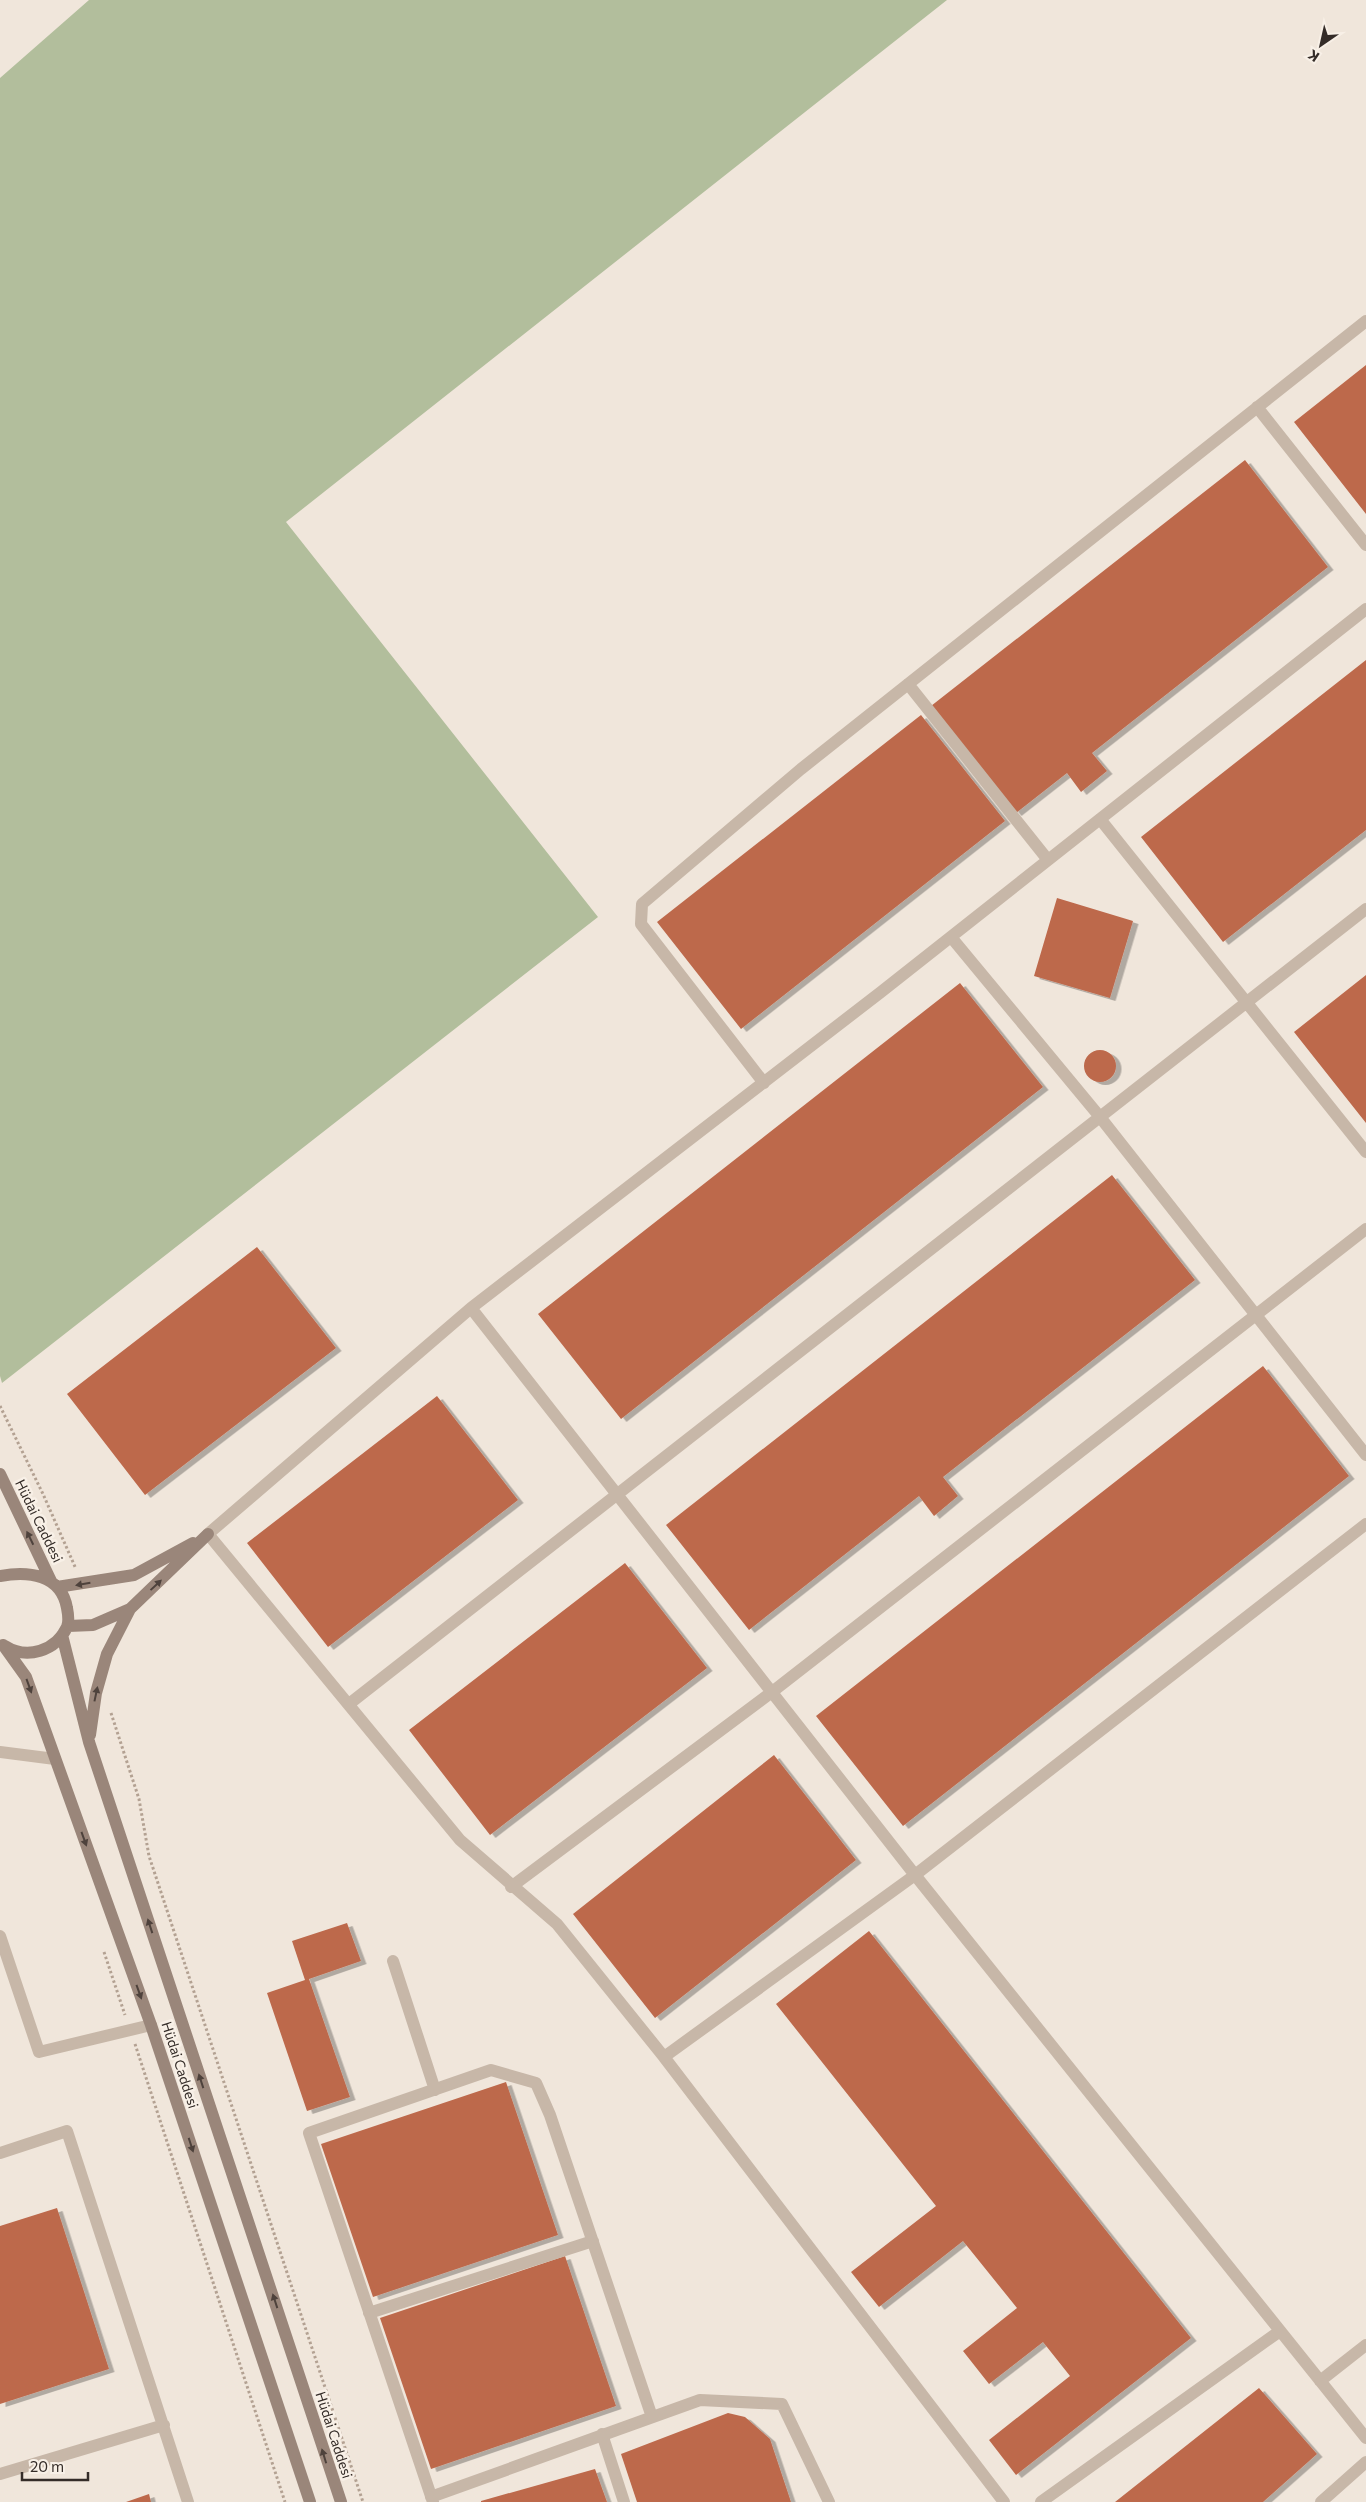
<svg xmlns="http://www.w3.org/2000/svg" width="1366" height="2502" font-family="Commissioner,sans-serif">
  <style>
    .green { fill: #b2be9c }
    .building { fill: #bd694c; filter: url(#shadow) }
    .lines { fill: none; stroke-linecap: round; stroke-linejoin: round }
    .path { stroke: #b3a192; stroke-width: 3; stroke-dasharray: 2.5 2.5; stroke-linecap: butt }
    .street { stroke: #c7b7a8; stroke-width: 12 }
    .secondary { stroke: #9a867a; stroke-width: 12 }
    .oneway { fill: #4e423c }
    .labels { text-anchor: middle; stroke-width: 5; stroke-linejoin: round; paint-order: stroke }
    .street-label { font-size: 14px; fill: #342c28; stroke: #f8f0e7 }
  </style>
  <defs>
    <filter id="shadow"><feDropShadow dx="5.5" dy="3" stdDeviation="0" flood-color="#0004"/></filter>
  </defs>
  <rect width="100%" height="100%" fill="#f0e6db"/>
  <path class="green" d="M89,0H947L286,522L598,917L2,1383L0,1376V78Z"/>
  <path class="building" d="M1366,365V514L1294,422Z
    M1245,460L1328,567L1092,753L1107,771L1081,792L1067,773L1016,813L931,706Z
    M1366,660V830L1223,942L1141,837Z
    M921,715L1005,821L741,1029L657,922Z
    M1057,898L1133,921L1110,998L1034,976Z
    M1366,975V1123L1294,1032Z
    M960,983L1043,1087L621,1419L538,1314Z
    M1084 1066a16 16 0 1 1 32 0a16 16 0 1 1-32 0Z
    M1112,1175L1195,1280L943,1477L958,1496L934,1516L919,1496L749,1630L666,1525Z
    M257,1247L336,1348L145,1495L67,1394Z
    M1263,1366L1349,1476L903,1826L816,1716Z
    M437,1396L518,1500L328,1647L247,1543Z
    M625,1563L707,1668L490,1835L409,1730Z
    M774,1755L856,1860L655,2018L573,1914Z
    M347,1923L361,1961L309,1979L350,2097L307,2111L267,1993L305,1980L292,1941Z
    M869,1931L1191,2338L1016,2475L989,2440L1070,2376L1043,2342L989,2384L963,2351L1017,2308L963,2241L879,2307L851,2272L936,2206L776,2004Z
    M506,2082L558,2235L373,2297L321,2144Z
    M57,2208L109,2369L0,2404V2226Z
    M565,2256L616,2406L431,2469L380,2318Z
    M1259,2388L1317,2454L1263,2502H1115Z
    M728,2413L745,2417L770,2439L791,2502H637L621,2454Z
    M595,2469L607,2502H481V2501Z
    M149,2494L151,2502H126Z"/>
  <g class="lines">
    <path class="path" d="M0,1406L43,1494L76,1569
      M111,1713L139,1799L149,1856L363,2502
      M104,1952L125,2015
      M135,2044L285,2502"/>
    <path class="street" d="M1257,407L1366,545
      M908,684L1048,860
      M1100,819L1366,1152
      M951,937L1100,1117L1366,1455
      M764,1083L641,924L642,904L801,769L1366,321
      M471,1308L915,1875L1366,2438
      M349,1704L1366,909
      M0,1752L55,1759
      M511,1887L772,1692L1366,1229
      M0,1936L39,2052L151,2025
      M393,1961L435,2090
      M664,2057L915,1875L1366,1524
      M0,2153L67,2131L188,2502
      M369,2313L593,2241
      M1320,2381L1366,2345
      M602,2434L624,2502
      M0,2474L164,2425
      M431,2497L700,2400L782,2404L829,2502
      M433,2502L309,2133L491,2070L536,2083L550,2115L652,2417
      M1004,2502L664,2057L557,1924L460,1840L208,1534L471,1308L881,992L1366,609
      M1041,2502L1280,2331
      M1321,2502L1366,2462"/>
    <path class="secondary" d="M0,1474L51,1581
      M0,1576C28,1571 61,1574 67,1608C68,1613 69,1622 67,1627C56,1651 27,1660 5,1646
      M57,1587L134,1575L193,1543
      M68,1626L93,1625L130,1609L208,1534
      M62,1635L89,1742L341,2502
      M3,1645L26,1677L151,2025L310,2502
      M90,1735L96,1693L107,1654L130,1609"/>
  </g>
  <defs><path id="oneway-solid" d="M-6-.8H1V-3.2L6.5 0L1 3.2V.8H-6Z" transform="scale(1.25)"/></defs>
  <g class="oneway">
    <use href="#oneway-solid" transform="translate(30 1538) rotate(-116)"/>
    <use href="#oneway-solid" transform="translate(83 1584) rotate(170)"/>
    <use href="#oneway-solid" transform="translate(156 1585) rotate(-43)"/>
    <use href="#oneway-solid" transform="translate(29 1686) rotate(70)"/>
    <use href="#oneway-solid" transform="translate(96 1694) rotate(-78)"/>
    <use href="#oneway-solid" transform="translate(84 1839) rotate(70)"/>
    <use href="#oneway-solid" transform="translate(150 1926) rotate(-108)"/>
    <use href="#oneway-solid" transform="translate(139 1992) rotate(70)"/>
    <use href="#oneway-solid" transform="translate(201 2081) rotate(-108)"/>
    <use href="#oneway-solid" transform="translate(191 2145) rotate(72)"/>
    <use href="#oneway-solid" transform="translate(275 2301) rotate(-108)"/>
    <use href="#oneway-solid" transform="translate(324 2456) rotate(-107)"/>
  </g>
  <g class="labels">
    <g class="street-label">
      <text transform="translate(39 1521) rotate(64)" y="5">Hüdai Caddesi</text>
      <text transform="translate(180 2065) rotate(72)" y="5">Hüdai Caddesi</text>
      <text transform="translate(334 2435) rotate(72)" y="5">Hüdai Caddesi</text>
    </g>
  </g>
  <g transform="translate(1321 45) rotate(214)" stroke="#f8f0e7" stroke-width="4" paint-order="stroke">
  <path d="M0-4L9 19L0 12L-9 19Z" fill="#342c28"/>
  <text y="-8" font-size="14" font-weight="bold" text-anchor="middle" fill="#342c28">K</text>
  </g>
  <path d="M22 2472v8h66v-8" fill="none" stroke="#342c28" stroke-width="2.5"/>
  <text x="30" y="2472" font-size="15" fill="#342c28" stroke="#f8f0e7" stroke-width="4" paint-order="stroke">20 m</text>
</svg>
